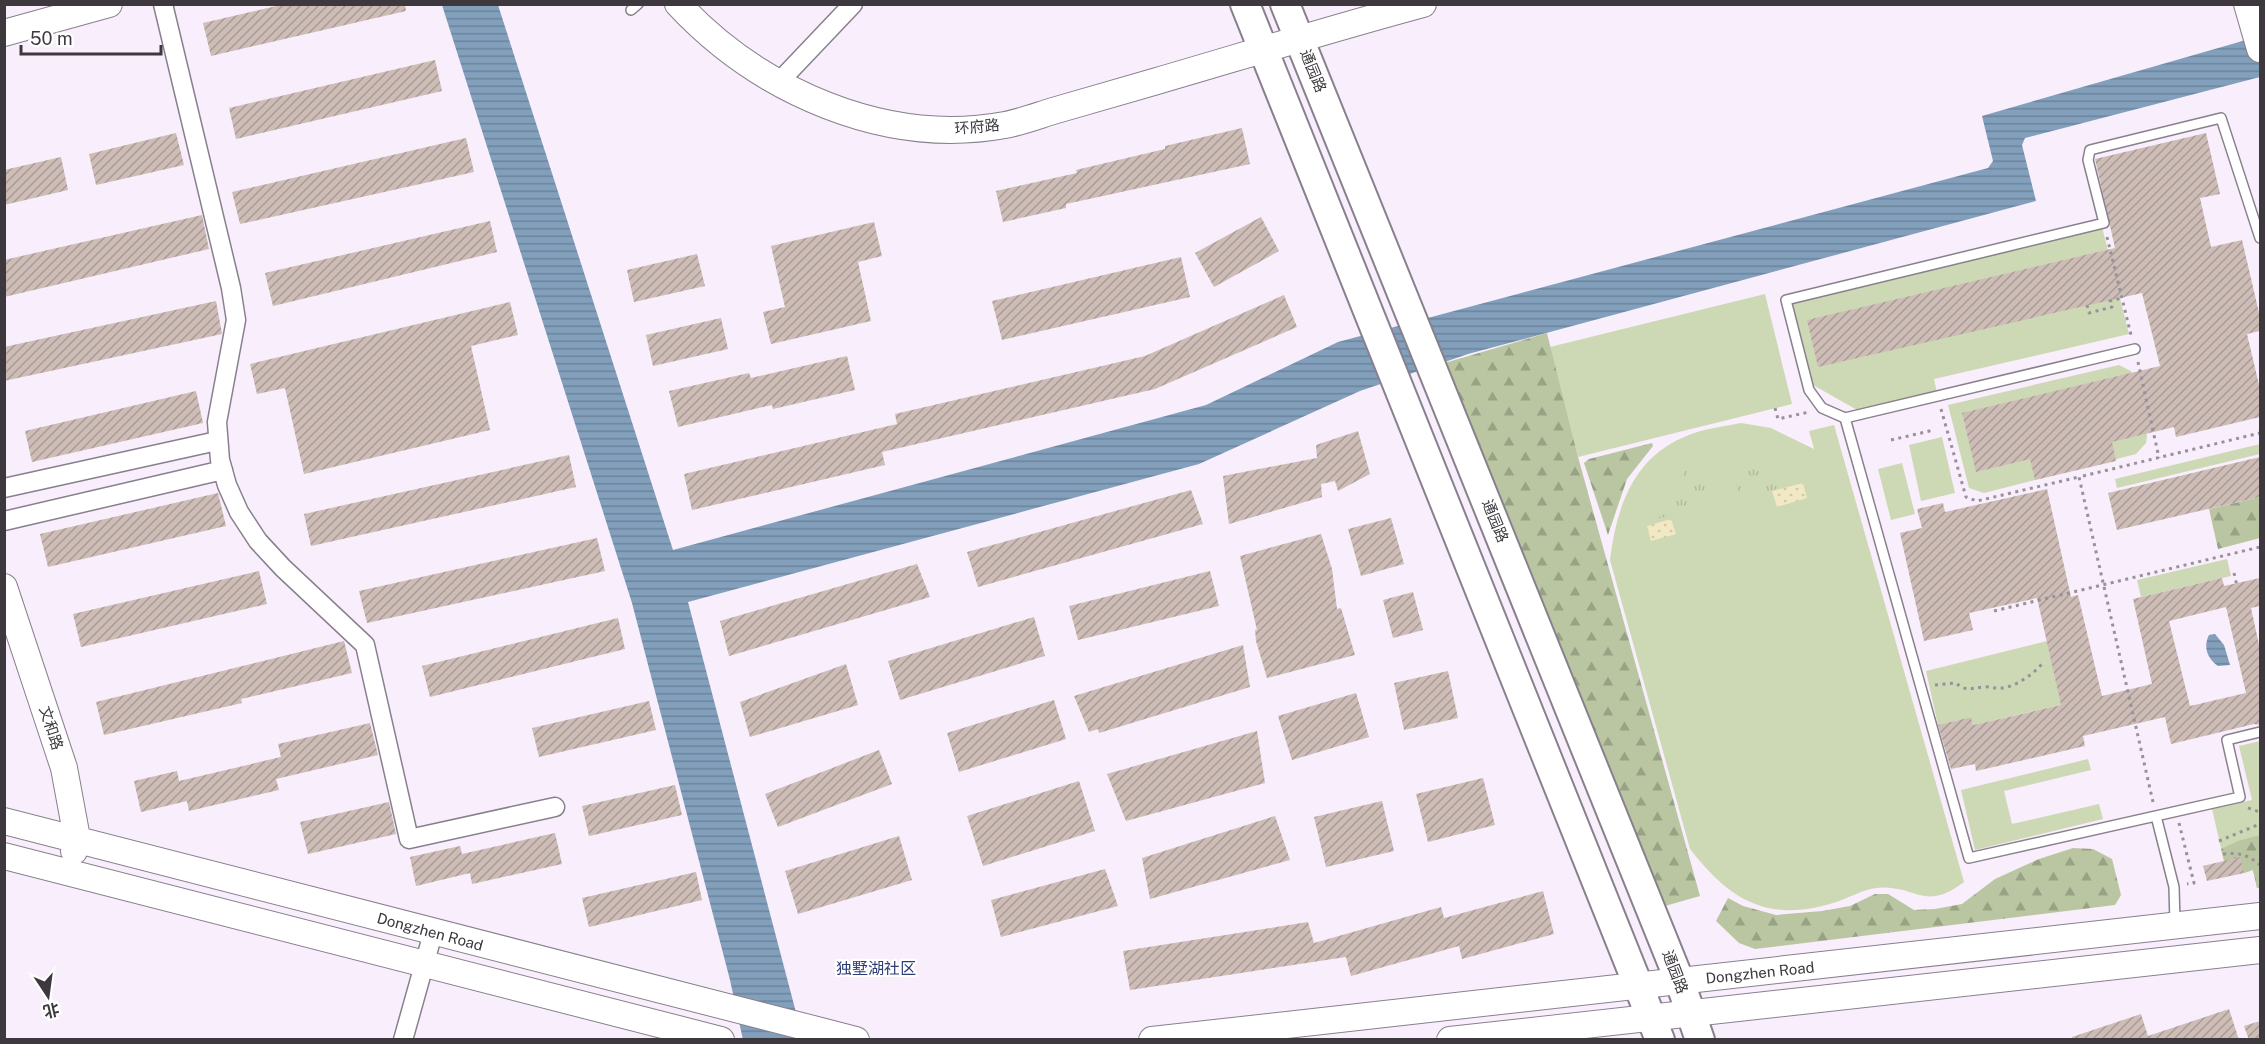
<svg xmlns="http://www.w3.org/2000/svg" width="2265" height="1044" font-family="'Public Sans','Noto Sans SC',sans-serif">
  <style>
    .green { fill: #cdd9b4 }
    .forest { fill: url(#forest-firs) }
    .sand { fill: url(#sand-dots) }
    .park { fill: url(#park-tufts) }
    .water { fill: url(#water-rules) }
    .building { fill: url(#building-hatch); fill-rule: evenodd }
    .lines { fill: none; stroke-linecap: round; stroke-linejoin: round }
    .lane-casing { stroke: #89808d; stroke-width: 12 }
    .street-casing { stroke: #89808d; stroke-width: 21 }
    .secondary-casing { stroke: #89808d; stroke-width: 28 }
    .primary-casing { stroke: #89808d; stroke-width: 32 }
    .path { stroke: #98919a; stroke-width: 3; stroke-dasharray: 3 4.5; stroke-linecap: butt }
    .lane { stroke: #fff; stroke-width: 9 }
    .street { stroke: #fff; stroke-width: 18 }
    .secondary { stroke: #fff; stroke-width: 26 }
    .primary { stroke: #fff; stroke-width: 28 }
    .labels { text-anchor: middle; stroke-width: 4.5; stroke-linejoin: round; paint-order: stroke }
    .street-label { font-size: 15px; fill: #3c383d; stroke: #fff }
    .neighbourhood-label { font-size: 16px; fill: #2c3d76; stroke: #fff }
  </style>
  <defs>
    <pattern id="forest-firs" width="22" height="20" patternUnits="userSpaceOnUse" patternTransform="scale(1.5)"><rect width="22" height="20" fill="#bac6a1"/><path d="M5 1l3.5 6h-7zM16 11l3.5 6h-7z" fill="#98a284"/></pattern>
    <pattern id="sand-dots" width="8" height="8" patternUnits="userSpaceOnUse" patternTransform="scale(1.5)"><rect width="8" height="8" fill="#f2e8c3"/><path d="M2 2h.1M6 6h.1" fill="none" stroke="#d0c8a8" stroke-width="1.8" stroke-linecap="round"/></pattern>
    <pattern id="park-tufts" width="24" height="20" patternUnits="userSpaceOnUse" patternTransform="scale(1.5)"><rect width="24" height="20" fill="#cdd9b4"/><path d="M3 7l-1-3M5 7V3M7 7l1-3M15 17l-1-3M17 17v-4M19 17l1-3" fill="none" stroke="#b1bb9c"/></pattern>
    <pattern id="water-rules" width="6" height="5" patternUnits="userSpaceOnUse" patternTransform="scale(1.5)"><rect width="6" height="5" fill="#829fbc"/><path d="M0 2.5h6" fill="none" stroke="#6c839a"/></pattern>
    <pattern id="building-hatch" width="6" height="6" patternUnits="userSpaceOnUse" patternTransform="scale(1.5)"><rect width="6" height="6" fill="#cebdb7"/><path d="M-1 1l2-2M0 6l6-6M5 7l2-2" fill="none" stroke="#a89b96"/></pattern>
  </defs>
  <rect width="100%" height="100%" fill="#f8eefc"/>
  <path class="green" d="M2102,227L2129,334L1934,379L1937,393L1859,411L1813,385L1791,301Z
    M1765,294L1792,404L1578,457L1550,347Z
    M2119,365L2131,371L2147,436L2146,443L2136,454L1984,493L1969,488L1948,405Z
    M1741,423L1771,428L1814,449L1809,431L1834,425L1964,882C1923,913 1916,884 1877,888C1862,889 1848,899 1833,903C1767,923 1730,900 1690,849L1610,560C1616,510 1632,460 1682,438C1700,429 1721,427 1741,423Z
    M1942,437L1955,493L1921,501L1909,445Z
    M2260,444V454L2117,488L2115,479Z
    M1902,463L1915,514L1891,520L1878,469Z
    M2227,559L2231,576L2141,597L2137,580Z
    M2047,641L2059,693L2074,702L1973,725L1971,717L1938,725L1926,671Z
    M2260,741V888H2257L2253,870L2244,873L2224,861L2212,809L2252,800L2239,746Z
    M2088,759L2091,770L2004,791L2012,824L2099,804L2103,819L1975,850L1961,790Z"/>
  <path class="forest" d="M1547,333L1578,457L1700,896L1658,908L1441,364Z
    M1652,443L1653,446L1627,479L1608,535L1584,463L1589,459Z
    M2260,497V538L2218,549L2209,509Z
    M2260,835V888H2257L2253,870L2244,873L2224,861L2221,849L2238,841Z
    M2073,848L2093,849L2112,859L2121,895L2115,905L1755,949L1739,943L1716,921L1728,898L1743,906L1776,915L1822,911L1850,906L1875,894H1888L1914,910L1935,909L1962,904L1995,879L2039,859Z"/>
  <path class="sand" d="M1803,483L1807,498L1777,507L1772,491Z
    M1671,519L1676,534L1651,541L1647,526Z"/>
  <path class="park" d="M1743,459L1794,484L1743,499C1732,486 1734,471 1743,459Z
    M1687,468L1704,484L1711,505L1658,519Z"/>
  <path class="water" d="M442,5H498L673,550L1206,405L1338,342L1988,168L1993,161L1982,116L2260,36V77L2025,138L2022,145L2036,201L1468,354L1360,391L1199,464L688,602L803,1039L743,1040L730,980L632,603Z
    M2215,634L2224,645L2230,665L2218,666C2207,658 2203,647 2209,635Z"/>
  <path class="building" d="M285,4H405L406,11L211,56L203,23Z
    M435,60L442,91L236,139L229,108Z
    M1242,128L1250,164L1066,204V208L1003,222L996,191L1077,173L1076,170L1165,149V146Z
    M176,133L184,165L96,185L89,154Z
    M2206,133L2220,194L2200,198L2211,247L2242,240L2260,317V331L2247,334L2260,389V417L2176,437L2174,427L2112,442L2116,461L2035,480L2030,459L1976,472L1962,413L2160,366L2142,293L1818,367L1807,320L2115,248L2095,159Z
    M466,138L474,172L240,224L232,192Z
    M61,157L68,190L4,205V170Z
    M202,215L209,249L4,297V260Z
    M1261,217L1279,251L1214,287L1195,253Z
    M490,221L497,252L273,306L265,273Z
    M874,222L882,256L858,262L871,321L771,344L763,312L785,307L771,246Z
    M697,254L705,286L634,302L627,270Z
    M1181,257L1190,297L1002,340L992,301Z
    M1284,295L1297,327L1155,389L882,452L885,465L692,510L684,474L897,424L895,414L1145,356Z
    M216,301L222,334L4,381V347Z
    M510,302L518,335L471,346L490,430L304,474L285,388L257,394L250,364Z
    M721,318L728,349L653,366L646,335Z
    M847,356L855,390L773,409L772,405L678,427L669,391L749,373L751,378Z
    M196,391L203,423L32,462L25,431Z
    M1358,431L1370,474L1338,491L1335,481L1321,484L1322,497L1229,524L1223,476L1317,458L1316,445Z
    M569,455L576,487L311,546L304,514Z
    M2260,457V497L2117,530L2108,493Z
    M2047,489L2071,597L2078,595L2102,696L2152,684L2133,599L2222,578L2224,586L2260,578V606L2251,608L2260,649V725L2254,724L2171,744L2165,717L2083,736L2085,746L1976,771L1975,764L1951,769L1938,725L1971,717L1973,725L2061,705L2037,598L1969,613L1973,630L1924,641L1900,533L1922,528L1917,509L1943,503L1945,512ZM2226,607L2246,693L2190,706L2169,621Z
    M1191,490L1203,524L978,587L967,552Z
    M218,493L226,526L48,567L40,534Z
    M1391,518L1404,564L1361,576L1348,529Z
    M1321,534L1332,569L1337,609L1341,608L1355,655L1267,678L1256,641L1255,630H1257L1240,556Z
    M597,538L605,571L367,623L359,591Z
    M917,564L930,597L729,656L720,621Z
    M259,571L267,604L81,647L73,614Z
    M1210,571L1219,606L1078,640L1069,606Z
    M1413,592L1423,630L1393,638L1383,600Z
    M1034,617L1045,656L900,700L888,661Z
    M618,618L625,649L430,697L422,666Z
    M344,641L352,673L241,699L242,703L104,735L96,702Z
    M1243,645L1250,687L1099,733L1098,729L1089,732L1074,696Z
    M846,664L858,705L750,737L740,702Z
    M1448,671L1458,718L1404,730L1394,683Z
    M1356,693L1369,737L1292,760L1278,716Z
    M1054,700L1066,739L959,772L947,733Z
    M649,701L656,730L539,757L532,728Z
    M370,723L378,755L276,779L279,790L189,811L187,801L141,812L134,781L177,771L179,781L281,757L278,744Z
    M1257,731L1265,783L1126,821L1107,774Z
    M879,750L892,784L778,827L765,794Z
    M1483,778L1495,825L1428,842L1416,794Z
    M1079,781L1095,831L983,866L967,816Z
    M675,785L682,815L589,836L582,806Z
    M1382,801L1394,851L1326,867L1314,817Z
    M389,802L396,834L308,854L300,822Z
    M1275,816L1290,860L1150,899L1142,858Z
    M555,833L562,864L472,884L470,873L416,886L410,857L460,846L462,854Z
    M899,836L912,880L798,914L785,871Z
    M2240,857L2244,873L2207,881L2203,866Z
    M1105,869L1118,906L1001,937L991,900Z
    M696,872L702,900L589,927L582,898Z
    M1543,891L1554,934L1462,959L1459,946L1351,976L1346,957L1130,990L1123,951L1308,922L1314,943L1441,907L1444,918Z
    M2229,1009L2239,1040H2072V1037L2141,1014L2148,1036Z
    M2260,1021V1040H2249L2244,1026Z"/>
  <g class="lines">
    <defs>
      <path id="lane" d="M631,10L638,4
        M2135,349L1845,418L1969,858L2240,797L2227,740L2260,732
        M1845,418L1822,408L1809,390L1786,300L2104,223L2088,160L2090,150L2221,118L2260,238
        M2156,816L2174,887L2175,923"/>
      <path id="street" d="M163,4L231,288L236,320L217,422L220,460L227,485L239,512L258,541L283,568L365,645L409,839L555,807
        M778,83L853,4
        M4,488L217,441
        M4,521L223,470
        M403,1040L433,933"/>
      <path id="secondary" d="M678,4C759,91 885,147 1005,125C1021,122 1037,116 1053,111C1088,101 1123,91 1157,81C1246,55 1334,28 1423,4
        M2247,4L2260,49
        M4,33L109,4
        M4,587L64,768L77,838L74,851
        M4,821L856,1040
        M4,856L721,1040
        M1152,1040L2260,916
        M1450,1040L2260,950"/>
      <path id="primary" d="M1245,4L1660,1040
        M1285,4L1680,982L1700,1040"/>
    </defs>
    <use href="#lane" class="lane-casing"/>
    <use href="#street" class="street-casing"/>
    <use href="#secondary" class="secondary-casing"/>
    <use href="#primary" class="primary-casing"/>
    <path class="path" d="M2107,237L2131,335
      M2087,305L2089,313L2112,307L2110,301L2122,298
      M2138,362L2159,458
      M1775,408L1778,419L1809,412
      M1941,409L1966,497L1977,501L2079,477
      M1891,440L1934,430
      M2234,573L2237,586
      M1994,611L2260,547
      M1935,685L1956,683C1966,692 1971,688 1983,687C1989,686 1995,689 2002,688C2017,686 2032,675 2042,664
      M2153,802L2079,477L2260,433
      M2248,808L2260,812
      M2179,823L2194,883L2187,884
      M2219,841L2260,824
      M2223,854C2239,852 2248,855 2260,865"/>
    <use href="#lane" class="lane"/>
    <use href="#street" class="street"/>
    <use href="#secondary" class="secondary"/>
    <use href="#primary" class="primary"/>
  </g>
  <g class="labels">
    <g class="street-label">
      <text transform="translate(1313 71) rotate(68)" y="5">通园路</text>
      <text transform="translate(977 127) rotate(-5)" y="5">环府路</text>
      <text transform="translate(1495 521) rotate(68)" y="5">通园路</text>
      <text transform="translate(51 728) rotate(72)" y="5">文和路</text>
      <text transform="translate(430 932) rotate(15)" y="5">Dongzhen Road</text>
      <text transform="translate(1675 972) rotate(69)" y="5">通园路</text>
      <text transform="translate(1760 973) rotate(-6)" y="5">Dongzhen Road</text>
    </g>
    <g class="neighbourhood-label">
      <text x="876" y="974">独墅湖社区</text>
    </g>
  </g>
  <rect width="2265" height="1044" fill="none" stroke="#3c383d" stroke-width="12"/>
  <g transform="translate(48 996) rotate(167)" stroke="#ffffff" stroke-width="4.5" paint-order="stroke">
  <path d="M0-4.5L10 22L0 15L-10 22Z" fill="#3c383d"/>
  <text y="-9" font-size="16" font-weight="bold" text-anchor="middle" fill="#3c383d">北</text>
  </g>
  <path d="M21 45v9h140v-9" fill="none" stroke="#3c383d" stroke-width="3"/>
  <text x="30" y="45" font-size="18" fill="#3c383d" stroke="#ffffff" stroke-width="4.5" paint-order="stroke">50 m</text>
</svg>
